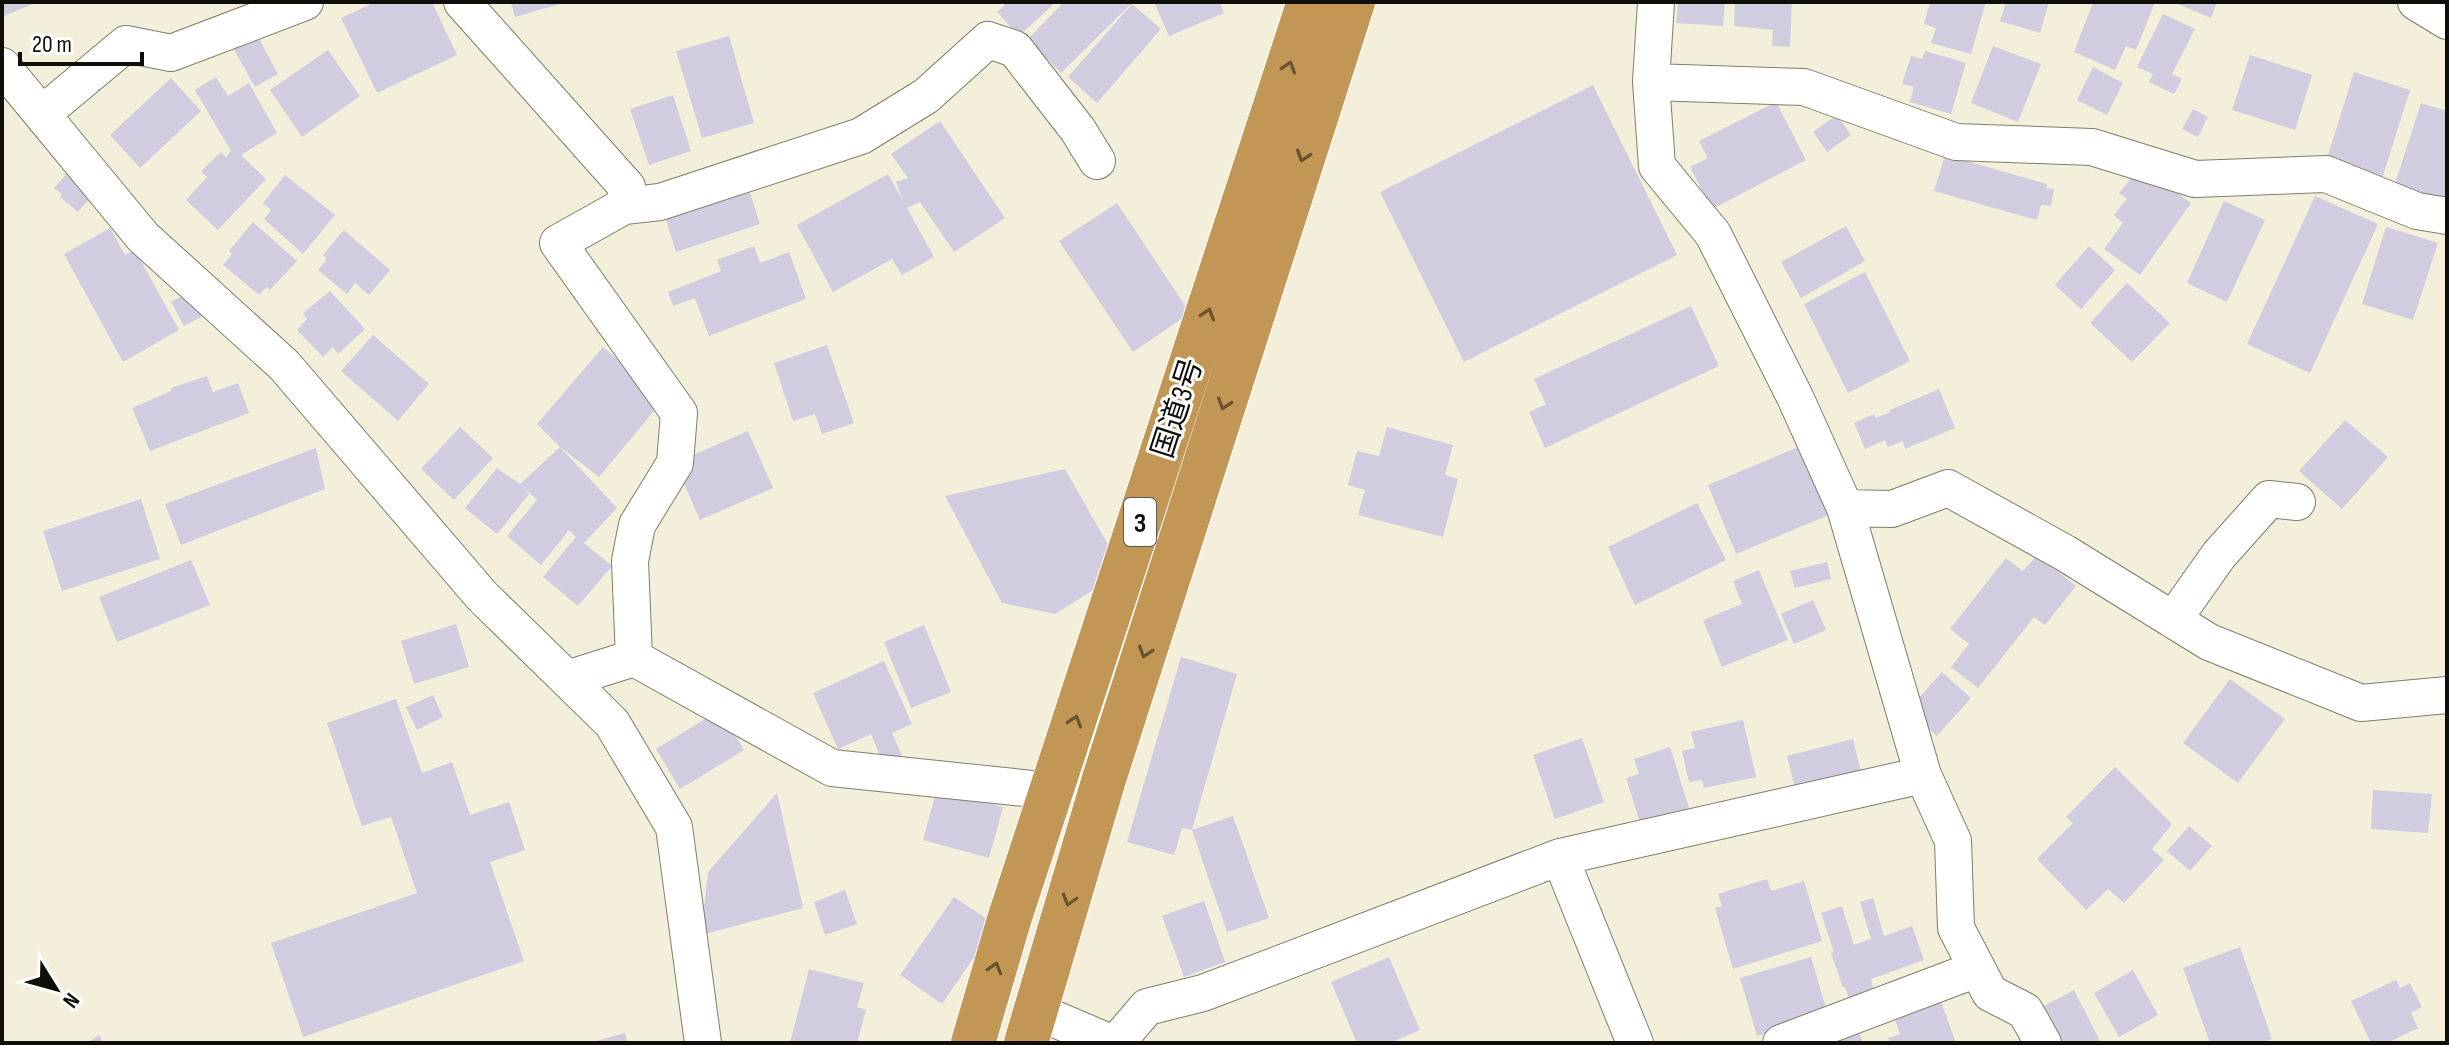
<svg xmlns="http://www.w3.org/2000/svg" width="2449" height="1045" font-family="'Sofia Sans Condensed','Noto Sans JP',sans-serif">
  <style>
    .building { fill: #d2cce0 }
    .lines { fill: none; stroke-linecap: round; stroke-linejoin: round }
    .minor-casing { stroke: #807c69; stroke-width: 38 }
    .trunk-casing { stroke: #fff; stroke-width: 46 }
    .minor { stroke: #fff; stroke-width: 36 }
    .trunk { stroke: #c29654; stroke-width: 44 }
    .oneway { stroke: #69522e }
    .labels { text-anchor: middle; stroke-width: 6; stroke-linejoin: round; paint-order: stroke }
    .shield { fill: #fff; stroke: #585652; stroke-width: 2 }
    .shield-label { font-size: 28px; font-weight: bold; fill: #100e08 }
    .street-label { font-size: 30px; fill: #100e08; stroke: #fff }
  </style>
  <rect width="100%" height="100%" fill="#f3efda"/>
  <path class="building" d="M2,2H38L4,16Z
    M375,2H432L457,55L377,93L341,18Z
    M511,2H563V3L515,17Z
    M1008,2H1056L1019,36L997,12Z
    M1064,2H1133L1061,73L1028,39Z
    M1154,2H1220L1224,13L1169,36Z
    M1678,2H1725L1723,26L1676,23Z
    M1735,2H1792L1790,47L1772,46L1773,30L1734,26Z
    M1930,2H1986L1971,54L1931,43L1936,28L1924,24Z
    M2006,2H2049L2040,33L2000,21Z
    M2093,2H2155L2136,50L2126,46L2115,70L2074,52Z
    M2173,2H2217L2211,18Z
    M1132,4L1161,29L1097,103L1068,77Z
    M2163,14L2195,29L2172,74L2182,79L2174,94L2149,82L2153,74L2137,67Z
    M257,35L278,74L255,87L233,48Z
    M729,36L754,123L702,138L676,51Z
    M1993,46L2041,64L2018,122L1971,103Z
    M328,50L360,96L302,137L270,90Z
    M1925,51L1966,63L1951,114L1910,102L1914,87L1902,84L1911,56L1922,59Z
    M2250,55L2312,75L2295,130L2232,110Z
    M2093,67L2123,83L2107,115L2077,100Z
    M2354,72L2410,90L2381,182L2325,165Z
    M216,77L228,96L249,83L277,133L241,155L266,179L218,230L186,200L207,177L201,171L221,152L226,157L231,151L195,90Z
    M171,78L201,111L140,168L110,135Z
    M1593,85L1677,255L1464,362L1380,192Z
    M673,95L691,151L649,165L630,109Z
    M1776,102L1806,160L1712,209L1690,167L1708,158L1699,141Z
    M2421,103L2447,111V207L2393,190Z
    M2193,109L2208,117L2198,137L2182,129Z
    M1837,115L1851,135L1827,152L1813,132Z
    M940,121L1005,218L954,252L920,202L907,208L934,257L902,275L892,259L833,292L797,225L888,174L903,201L896,182L908,178L891,154Z
    M1945,155L2047,184L2046,188L2054,189L2051,206L2041,205L2037,220L1934,191Z
    M69,171L98,189L78,212L60,197L62,194L54,188Z
    M2137,171L2148,172L2191,203L2140,275L2104,249L2123,223L2114,215L2127,199L2119,193Z
    M744,174L760,224L676,252L660,202Z
    M285,175L335,215L303,254L264,219L271,210L263,203Z
    M2315,196L2378,224L2310,373L2247,344Z
    M2224,201L2265,220L2227,302L2187,283Z
    M1117,203L1190,313L1133,352L1059,241Z
    M253,222L297,261L270,290L267,287L259,295L223,265L232,254L229,251Z
    M1846,226L1865,261L1801,298L1781,262Z
    M2386,227L2438,243L2413,320L2362,304Z
    M110,228L125,255L135,250L179,330L123,362L64,254Z
    M344,230L390,270L369,295L355,283L347,294L318,270L327,259L323,255Z
    M754,246L760,263L789,252L806,299L709,336L695,298L673,306L668,292L721,271L717,260Z
    M2089,246L2115,270L2081,309L2055,285Z
    M1865,272L1910,361L1848,393L1804,304Z
    M2127,283L2170,323L2132,362L2090,323Z
    M330,291L365,329L338,354L333,347L323,357L297,330L307,319L303,313Z
    M190,292L203,316L184,326L171,302Z
    M1691,306L1719,366L1545,448L1529,412L1546,404L1534,379Z
    M373,335L429,384L398,421L341,371Z
    M827,345L854,423L822,434L815,414L793,421L774,363Z
    M603,347L664,399L599,477L560,447L537,424Z
    M207,376L213,392L238,383L249,413L150,451L132,408L171,391V388Z
    M1939,389L1955,428L1905,449L1903,441L1888,447L1885,440L1865,449L1854,423L1874,414L1876,418L1890,412V410Z
    M2345,420L2388,457L2342,509L2299,471Z
    M460,427L493,458L454,500L421,469Z
    M1387,427L1453,445L1445,475L1458,479L1443,537L1358,515L1365,490L1348,485L1357,451L1379,456Z
    M748,431L773,488L700,520L675,463Z
    M1803,445L1831,514L1736,554L1708,485Z
    M560,447L617,508L584,543L612,566L578,606L543,577L576,537L569,530L541,565L507,536L537,500L522,486L529,494L497,534L465,508L497,468L520,484Z
    M316,448L325,489L181,545L165,504Z
    M1065,469L1123,571L1055,614L1002,603L945,496Z
    M141,499L160,559L62,591L43,531Z
    M1697,503L1726,560L1635,605L1608,547Z
    M2037,555L2076,586L2045,625L2034,617L1978,688L1951,667L1969,644L1950,629L2006,558L2023,571Z
    M191,560L210,605L117,642L99,597Z
    M1827,562L1831,579L1795,588L1790,571Z
    M1759,570L1788,640L1722,667L1703,620L1742,604L1733,581Z
    M1813,600L1826,630L1794,644L1781,614Z
    M456,624L469,667L414,684L401,641Z
    M924,625L951,692L911,708L884,642Z
    M1181,657L1237,674L1192,830L1182,828L1174,855L1127,842Z
    M884,661L912,724L892,733L902,755L883,763L871,734L838,749L813,693Z
    M1942,672L1971,698L1937,736L1908,710Z
    M2230,679L2285,719L2238,783L2183,743Z
    M433,695L443,717L417,730L406,707Z
    M396,699L422,773L452,762L470,815L509,802L525,850L490,862L524,961L303,1037L271,943L417,893L391,817L362,826L327,723Z
    M720,710L744,750L680,789L656,749Z
    M1743,720L1756,777L1704,788L1702,780L1689,782L1682,751L1695,748L1691,732Z
    M1582,738L1604,802L1555,819L1533,755Z
    M1853,739L1863,780L1797,797L1787,756Z
    M1670,747L1694,824L1642,829L1626,778L1639,774L1634,759Z
    M2115,767L2172,824L2152,849L2164,860L2124,903L2108,889L2086,910L2037,859L2073,823L2066,817Z
    M937,789L1003,807L989,858L923,840Z
    M2373,790L2432,794L2428,833L2371,829Z
    M777,793L803,908L701,935L708,872Z
    M1233,816L1269,918L1227,932L1192,830Z
    M2189,826L2212,846L2190,871L2167,851Z
    M1767,879L1771,891L1804,881L1822,941L1733,969L1715,908L1722,906L1718,894Z
    M845,890L857,924L825,935L814,902Z
    M954,897L996,925L942,1004L900,975Z
    M1873,898L1884,936L1912,926L1924,960L1871,979L1875,994L1850,1001L1845,987L1843,988L1831,953L1834,952L1821,913L1842,906L1854,945L1871,939L1860,902Z
    M1204,901L1225,962L1184,977L1162,916Z
    M2240,947L2272,1039L2260,1043H2210L2183,968Z
    M1389,957L1420,1030L1390,1043H1357L1331,982Z
    M1811,957L1828,1015L1757,1036L1740,978Z
    M809,969L864,983L857,1007L866,1010L857,1043H790Z
    M2133,970L2158,1015L2119,1037L2094,993Z
    M2396,980L2400,988L2410,983L2422,1007L2411,1013L2418,1028L2387,1043H2371L2351,1001Z
    M2074,990L2101,1043H2063L2044,1006Z
    M1937,991L1956,1043H1890L1888,1038L1900,1034L1891,1008Z
    M1855,1020L1863,1043H1792Z
    M625,1033L628,1043H594L593,1042Z
    M99,1035L104,1043H87Z"/>
  <g class="lines">
    <defs>
      <path id="minor" d="M462,2L627,187L624,206L558,243L679,413L675,463L637,525L630,561L634,658L567,679
        M1656,2L1651,82L1804,87L1956,142L2092,147L2195,179L2326,174L2417,211L2447,216
        M2416,2L2447,21
        M2,66L143,237L284,365L482,596L612,723L674,827L703,1043
        M1651,82L1657,166L1713,234L1795,397L1845,508L1923,775L1953,841L1956,928L1990,993L2025,1011L2043,1043
        M42,114L126,44L171,53L305,2
        M624,206L660,202L861,136L926,96L988,40L1015,49L1078,130L1097,161
        M1845,508L1892,509L1948,488L2065,553L2209,642L2361,703L2447,695
        M2173,620L2219,555L2269,499L2297,502
        M634,658L832,768L1052,791
        M1560,857L1635,1043
        M1036,1011L1111,1043
        M1116,1043L1147,1007L1203,993L1560,857L1923,775
        M1781,1043L1977,969"/>
      <path id="trunk" d="M973,1043L1009,920L1309,2
        M1026,1043L1104,779L1353,2"/>
    </defs>
    <use href="#minor" class="minor-casing"/>
    <use href="#trunk" class="trunk-casing"/>
    <use href="#minor" class="minor"/>
    <use href="#trunk" class="trunk"/>
  </g>
  <defs><path id="oneway-chevron" d="M-2-3.5L2.5 0L-2 3.5" fill="none" stroke-width="1.6" stroke-linecap="round" stroke-linejoin="round" transform="scale(2)"/></defs>
  <g class="oneway">
    <use href="#oneway-chevron" transform="translate(1289 67) rotate(-72)"/>
    <use href="#oneway-chevron" transform="translate(1303 156) rotate(108)"/>
    <use href="#oneway-chevron" transform="translate(1208 314) rotate(-72)"/>
    <use href="#oneway-chevron" transform="translate(1224 404) rotate(108)"/>
    <use href="#oneway-chevron" transform="translate(1145 652) rotate(108)"/>
    <use href="#oneway-chevron" transform="translate(1075 721) rotate(-72)"/>
    <use href="#oneway-chevron" transform="translate(1069 900) rotate(107)"/>
    <use href="#oneway-chevron" transform="translate(995 968) rotate(-73)"/>
  </g>
  <g class="labels">
    <rect class="shield" x="1124" y="498" width="32" height="48" rx="6"/>
    <g class="shield-label">
      <text x="1140" y="532">3</text>
    </g>
    <g class="street-label">
      <text transform="translate(1177 408) rotate(-72)" y="10">国道3号</text>
    </g>
  </g>
  <rect width="2449" height="1045" fill="none" stroke="#100e08" stroke-width="8"/>
  <g transform="translate(56 989) rotate(127)" stroke="#ffffff" stroke-width="6" paint-order="stroke">
  <path d="M0-6L14 30L0 20L-14 30Z" fill="#100e08"/>
  <text y="-12" font-size="22" font-weight="bold" text-anchor="middle" fill="#100e08">N</text>
  </g>
  <path d="M20 52v12h122v-12" fill="none" stroke="#100e08" stroke-width="4"/>
  <text x="32" y="52" font-size="24" fill="#100e08" stroke="#ffffff" stroke-width="6" paint-order="stroke">20 m</text>
</svg>
